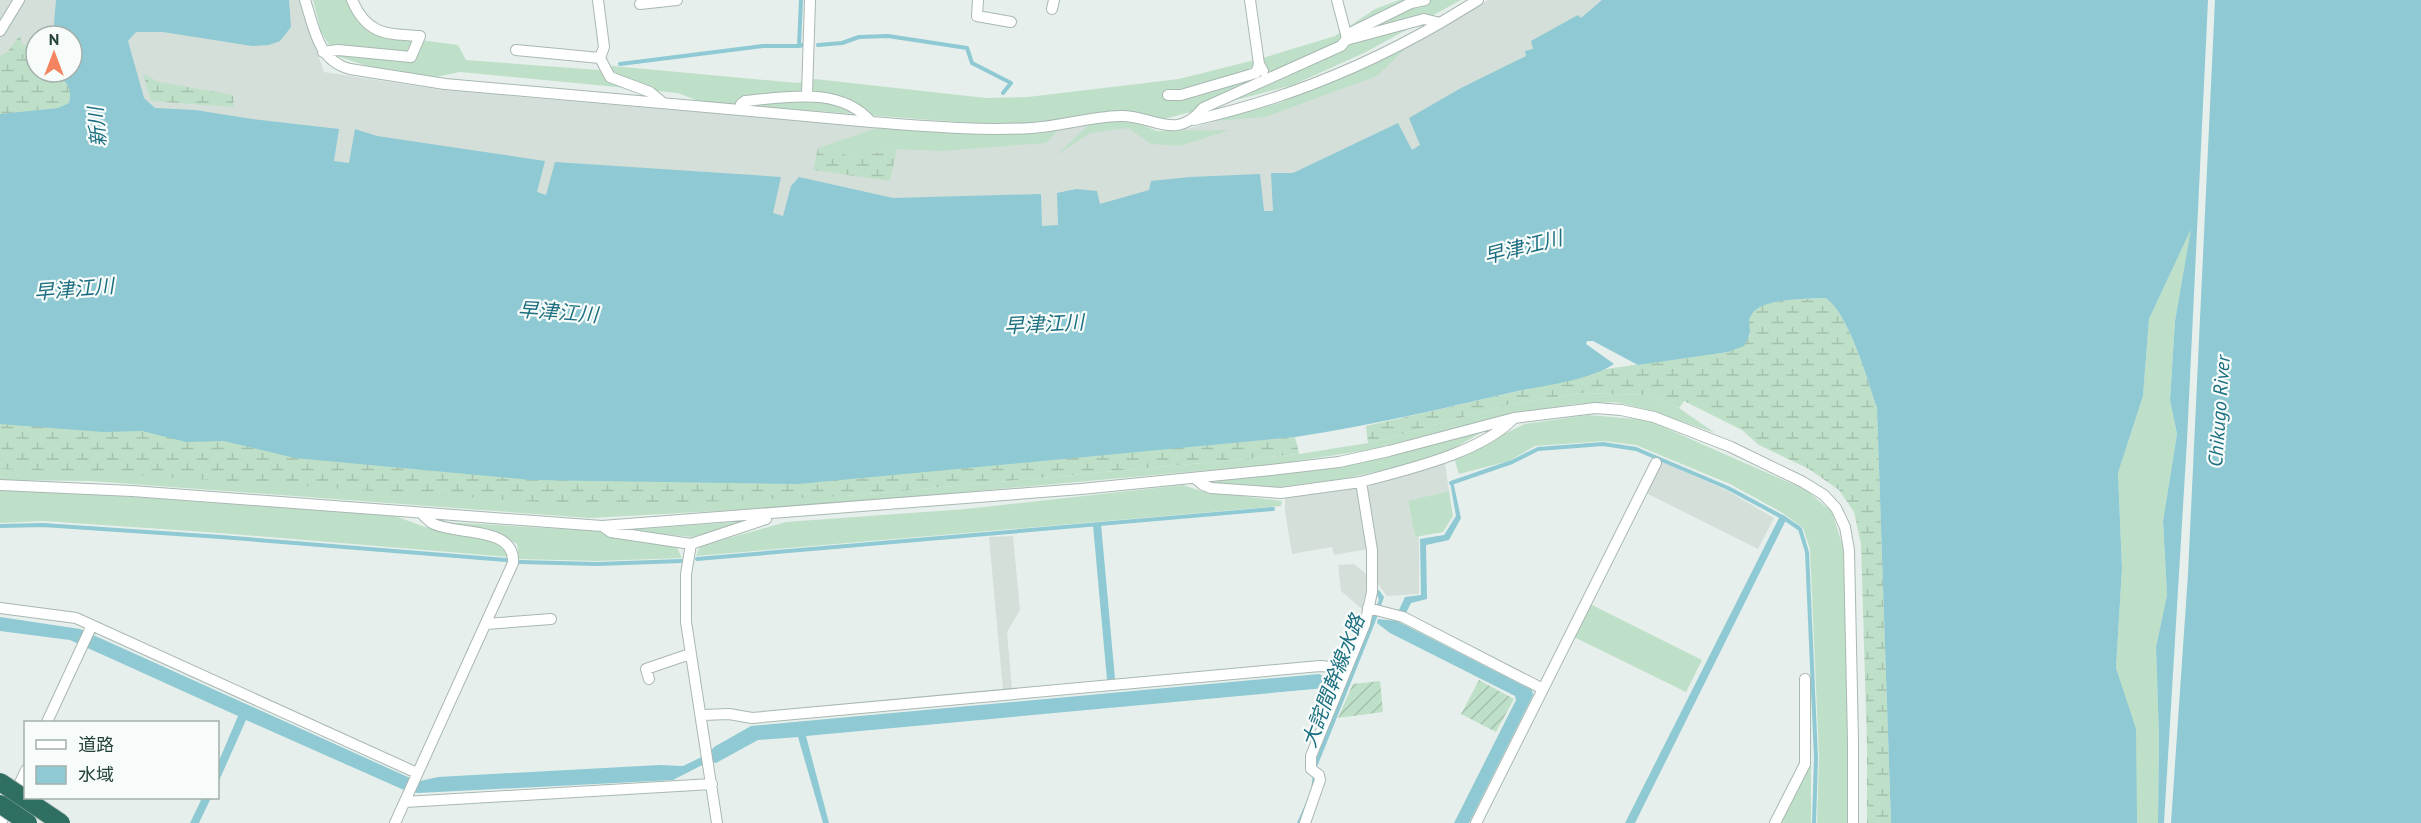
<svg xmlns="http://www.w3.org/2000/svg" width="2421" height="823" font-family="'PT Sans','Noto Sans JP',sans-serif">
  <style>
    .built { fill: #d4dfda; fill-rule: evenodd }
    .grass { fill: #bfe0c8 }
    .wetland { fill: url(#wetland-marsh) }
    .garden { fill: url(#garden-furrows) }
    .water { fill: #8ec9d4 }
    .pier { fill: #e6efeb }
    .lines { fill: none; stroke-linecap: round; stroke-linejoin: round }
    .stream { stroke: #8ec9d4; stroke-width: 4 }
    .minor-casing { stroke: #a8b8b2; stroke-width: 12 }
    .minor { stroke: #fff; stroke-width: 10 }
    .motorway-bridge-casing { stroke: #c2cac8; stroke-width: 20; stroke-linecap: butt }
    .motorway-bridge { stroke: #2f6f62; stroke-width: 18 }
    .labels { text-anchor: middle; stroke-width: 4.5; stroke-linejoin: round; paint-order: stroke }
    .water-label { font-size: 20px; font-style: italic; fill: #1c6f80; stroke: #f7fbf9 }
  </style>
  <defs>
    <pattern id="wetland-marsh" width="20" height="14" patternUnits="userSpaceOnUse" patternTransform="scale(1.5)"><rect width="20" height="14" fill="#bfe0c8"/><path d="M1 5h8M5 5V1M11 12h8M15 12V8" fill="none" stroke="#a4c1ad"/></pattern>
    <pattern id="garden-furrows" width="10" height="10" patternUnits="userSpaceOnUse" patternTransform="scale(1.5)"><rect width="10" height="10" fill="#bfe0c8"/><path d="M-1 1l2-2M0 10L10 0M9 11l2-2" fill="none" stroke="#a4c1ad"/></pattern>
  </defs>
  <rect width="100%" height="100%" fill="#e6efeb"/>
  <path class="built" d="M0,0H299L324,72L442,90L966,135L1032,133L1127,119L1157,131L1176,132L1280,103L1409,45L1488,0H1927L1525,228L0,260ZM36,36H72V72H36Z
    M1662,462L1728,491L1774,518L1758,549L1646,493Z
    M1445,463L1449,491L1408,502L1415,537L1419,536V594L1387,596L1377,583L1365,489L1394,474Z
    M1359,488L1368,549L1334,555L1332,547L1292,554L1285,512V498Z
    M1013,536L1020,610L1007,632L1012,689L1003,690L989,537Z
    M1354,564L1369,576L1362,609L1341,591L1338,565Z"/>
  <path class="grass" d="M313,0H347L359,22L375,34L458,45L466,60L599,70L613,66L798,83L815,79L986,98L1028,97L1179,79L1263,58L1335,36L1375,9L1399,0H1461L1366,52L1293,85L1164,119L1122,110L1029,123H970L701,102L678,93L460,72L436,77L371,67L336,56L321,32Z
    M1409,45L1377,76L1265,117L1214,121L1280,103Z
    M1127,119L1157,131L1230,130L1180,146L1151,144L1128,128L1090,133L1055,156L1089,125Z
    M880,127C940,132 999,138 1059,129L1046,143L941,151L897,149L855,157L818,148Z
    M2192,226L2175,321L2170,400L2177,434L2163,521L2167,595L2156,647L2159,737L2158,823H2137L2116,668L2122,568L2118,473L2143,396L2149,319Z
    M1581,393L1648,395L1679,408L1715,433L1649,410L1615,402L1574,404L1512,414L1368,450L1277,464L809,506L590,518L91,481L0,480V469L19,468L846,496L1299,454L1368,443L1511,404Z
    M1588,415L1647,420L1806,490L1832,512L1843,547L1849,745L1848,823H1817L1819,756L1810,549L1803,528L1781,512L1730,484L1636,445L1604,441L1535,446L1509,461L1459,474L1454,458L1525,424Z
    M1489,428L1434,460L1341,479L1272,488L1209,482L1341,466Z
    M1183,485L1201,491L1282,501L1281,506L696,556L700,546L786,522L966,509Z
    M37,490L395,516L425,527L494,542L506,548L509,557L220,533L44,521L0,523V491Z
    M1449,491L1453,516L1443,532L1415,537L1408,501Z
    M751,521L692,537L625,530Z
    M446,522L597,531L677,548L682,558L597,561L519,559L517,544L504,536Z
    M1590,604L1702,660L1686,692L1574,637Z
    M1811,760V823H1780Z"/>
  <path class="wetland" d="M20,35L22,45L36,44V72H57C66,83 73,88 69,103L58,108L0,114V56L8,51Z
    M143,74L159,82L233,95L234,107L151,101Z
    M818,148L855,157L897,149L890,181L813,170Z
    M1826,298C1850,316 1867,379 1877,408L1891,823H1867V745L1861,544L1854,512L1839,490L1809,469L1759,445L1742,430L1684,401L1679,408L1648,395L1581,393L1511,404L1368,443L1366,426L1563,381L1606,369L1728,352L1750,335C1749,327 1747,318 1753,312C1765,298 1809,299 1826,298Z
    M0,409L1040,460L1295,437L1299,454L846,496L599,506L91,472L0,469Z"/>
  <path class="garden" d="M1479,680L1514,699L1496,732L1461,714Z
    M1380,681L1383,712L1338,718L1353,684Z"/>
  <path class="water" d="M56,0H289L291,27L280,41L269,45L252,46L163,32H136L128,41L144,98L155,108L195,110L252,119L339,129L334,161L349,163L355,129L377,136L545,161L537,192L546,195L555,162L781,177L773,213L783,216L791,186L799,177L893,198L1041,194L1042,226L1058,225L1057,193L1076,189L1097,191L1100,204L1149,190L1151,181L1190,177L1260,174L1264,211H1273L1271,173H1293L1398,123L1412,150L1420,145L1409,118L1461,88L1526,56L1525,51L1533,49L1531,41L1578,15L1581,18L1602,0H2421V823H2158L2159,737L2156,647L2167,595L2163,521L2177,434L2170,400L2175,321L2191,229L2149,319L2143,396L2118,473L2122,568L2116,668L2136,729L2137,823H1891L1877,408C1867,379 1850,316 1826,298C1809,299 1761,298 1752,314C1747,320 1750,326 1750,332C1749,337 1746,342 1744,346L1728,352L1638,365L1593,341H1587L1586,344L1614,364C1589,380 1548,385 1518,391C1444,408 1370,426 1295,437L798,484L531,480L295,458L224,441L186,442L142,431L103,432L0,424V114L58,108L69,103C73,88 66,83 57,72H72V36H53Z
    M1453,481L1461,518L1449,540L1426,545L1427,599L1411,603L1406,613L1399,610L1405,597L1421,595L1420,539L1444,535L1456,516L1450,482Z
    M1781,514L1787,518L1635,823H1625Z
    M1101,524L1115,679L1107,680L1093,525Z
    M1379,590L1384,597L1376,620L1317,767L1313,794L1301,823H1297L1311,791L1314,764L1377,605L1379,600L1376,592Z
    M0,617L80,629L410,778L420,781L438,777L660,765L683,766L708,754L714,747L751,726L1319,674L1334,681L1325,684V688L806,736L829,823H823L798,737L758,740L716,763L710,761L673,780L418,793L404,790L246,720L218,783V763L238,716L70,640L0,631Z
    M1378,619L1397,621L1532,690L1533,695L1469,823H1454L1516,700L1515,696L1390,633L1377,623Z
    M202,798H211L199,823H190Z"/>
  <path class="pier" d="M2208,0H2215L2188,574L2171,823H2164L2187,440Z"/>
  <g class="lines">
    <path class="stream" d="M801,0L799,46L803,45
      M818,45L842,43L859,37L888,36L967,48L972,63L1011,83L1003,93
      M620,64L763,46H799
      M1451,483L1512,462L1538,449L1603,444L1636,449L1728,488L1784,518L1800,529L1807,552L1816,758L1814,823
      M0,526L43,525L221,537L506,560
      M697,559L1273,509
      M520,562L597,564L681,561"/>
    <defs>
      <path id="minor" d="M305,0C314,28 318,61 350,69L445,84L740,110L741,104L745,101C786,97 841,86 871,122C924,126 978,131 1032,128C1061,126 1090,117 1119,116C1152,114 1175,143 1203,108L1341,46L1346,40L1424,19L1440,23L1478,0
        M598,0L604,47L600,58L610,77L650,92L662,102
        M978,0L977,16L1011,22
        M1250,0L1259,64L1263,71
        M1337,0L1346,34
        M640,4L677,0
        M1052,9L1054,0
        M0,31L19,0
        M1346,35L1411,3L1425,0
        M516,50L600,58
        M323,52L338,50L411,57L420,36C386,34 367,35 352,0
        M807,95L810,0
        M1168,95H1181L1256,73L1259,64
        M740,110L871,122
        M1194,120C1279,101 1364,67 1440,23
        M1196,479L1203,485L1211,488L1281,493L1361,482
        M0,485L132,491L602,526L1081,489L1271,470L1339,462L1389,451L1514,418L1595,408L1621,410L1654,417L1731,447L1803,482L1824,495L1836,508L1845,527L1849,550L1853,742V823
        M605,528L611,532L691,544L766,519
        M691,544L686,574V622L717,823
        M0,608L76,618L417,773
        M1368,608L1403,617L1543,689
        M486,624L551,619
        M649,679L646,669L690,654
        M702,715L729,714L752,718L1320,666L1347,668
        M47,722L92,625
        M405,802L712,784
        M1,823L26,770
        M395,823L513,563C516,525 455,536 432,523C429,521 425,517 422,514
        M1305,823L1320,780L1319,775L1311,769V756L1365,624L1372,592V550L1361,482C1408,469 1481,453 1514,418
        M1476,823L1656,463
        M1775,823L1805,764V679"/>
    </defs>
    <use href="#minor" class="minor-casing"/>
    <use href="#minor" class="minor"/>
    <defs>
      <path id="motorway-bridge" d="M0,782L61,823
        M0,804L28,823"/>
    </defs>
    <use href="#motorway-bridge" class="motorway-bridge-casing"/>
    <use href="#motorway-bridge" class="motorway-bridge"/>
  </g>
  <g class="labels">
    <g class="water-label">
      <text transform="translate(97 127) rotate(-95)" y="7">新川</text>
      <text transform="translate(1523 247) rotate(-14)" y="7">早津江川</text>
      <text transform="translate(74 289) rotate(-5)" y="7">早津江川</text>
      <text transform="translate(558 312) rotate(4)" y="7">早津江川</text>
      <text transform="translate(1044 324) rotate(-3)" y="7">早津江川</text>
      <text transform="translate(2219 411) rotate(-86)" y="7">Chikugo River</text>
      <text transform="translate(1333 681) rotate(-69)" y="7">大詫間幹線水路</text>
    </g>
  </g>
  <rect x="24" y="721" width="195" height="78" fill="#f7fbf9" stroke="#a3b1ad" stroke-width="1.5"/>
  <rect x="36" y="740" width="30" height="9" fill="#ffffff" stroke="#a3b1ad" stroke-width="1.5"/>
  <text x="78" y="751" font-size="18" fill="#24423a">道路</text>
  <rect x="36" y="766" width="30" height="18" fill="#8ec9d4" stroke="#a3b1ad" stroke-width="1.5"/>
  <text x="78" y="781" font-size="18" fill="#24423a">水域</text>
  <g transform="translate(54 54)"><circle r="28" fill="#f7fbf9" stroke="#a3b1ad" stroke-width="1.5"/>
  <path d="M0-4.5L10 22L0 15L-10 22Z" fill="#f4845f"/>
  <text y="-9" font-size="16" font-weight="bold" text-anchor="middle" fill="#24423a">N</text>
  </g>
</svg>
